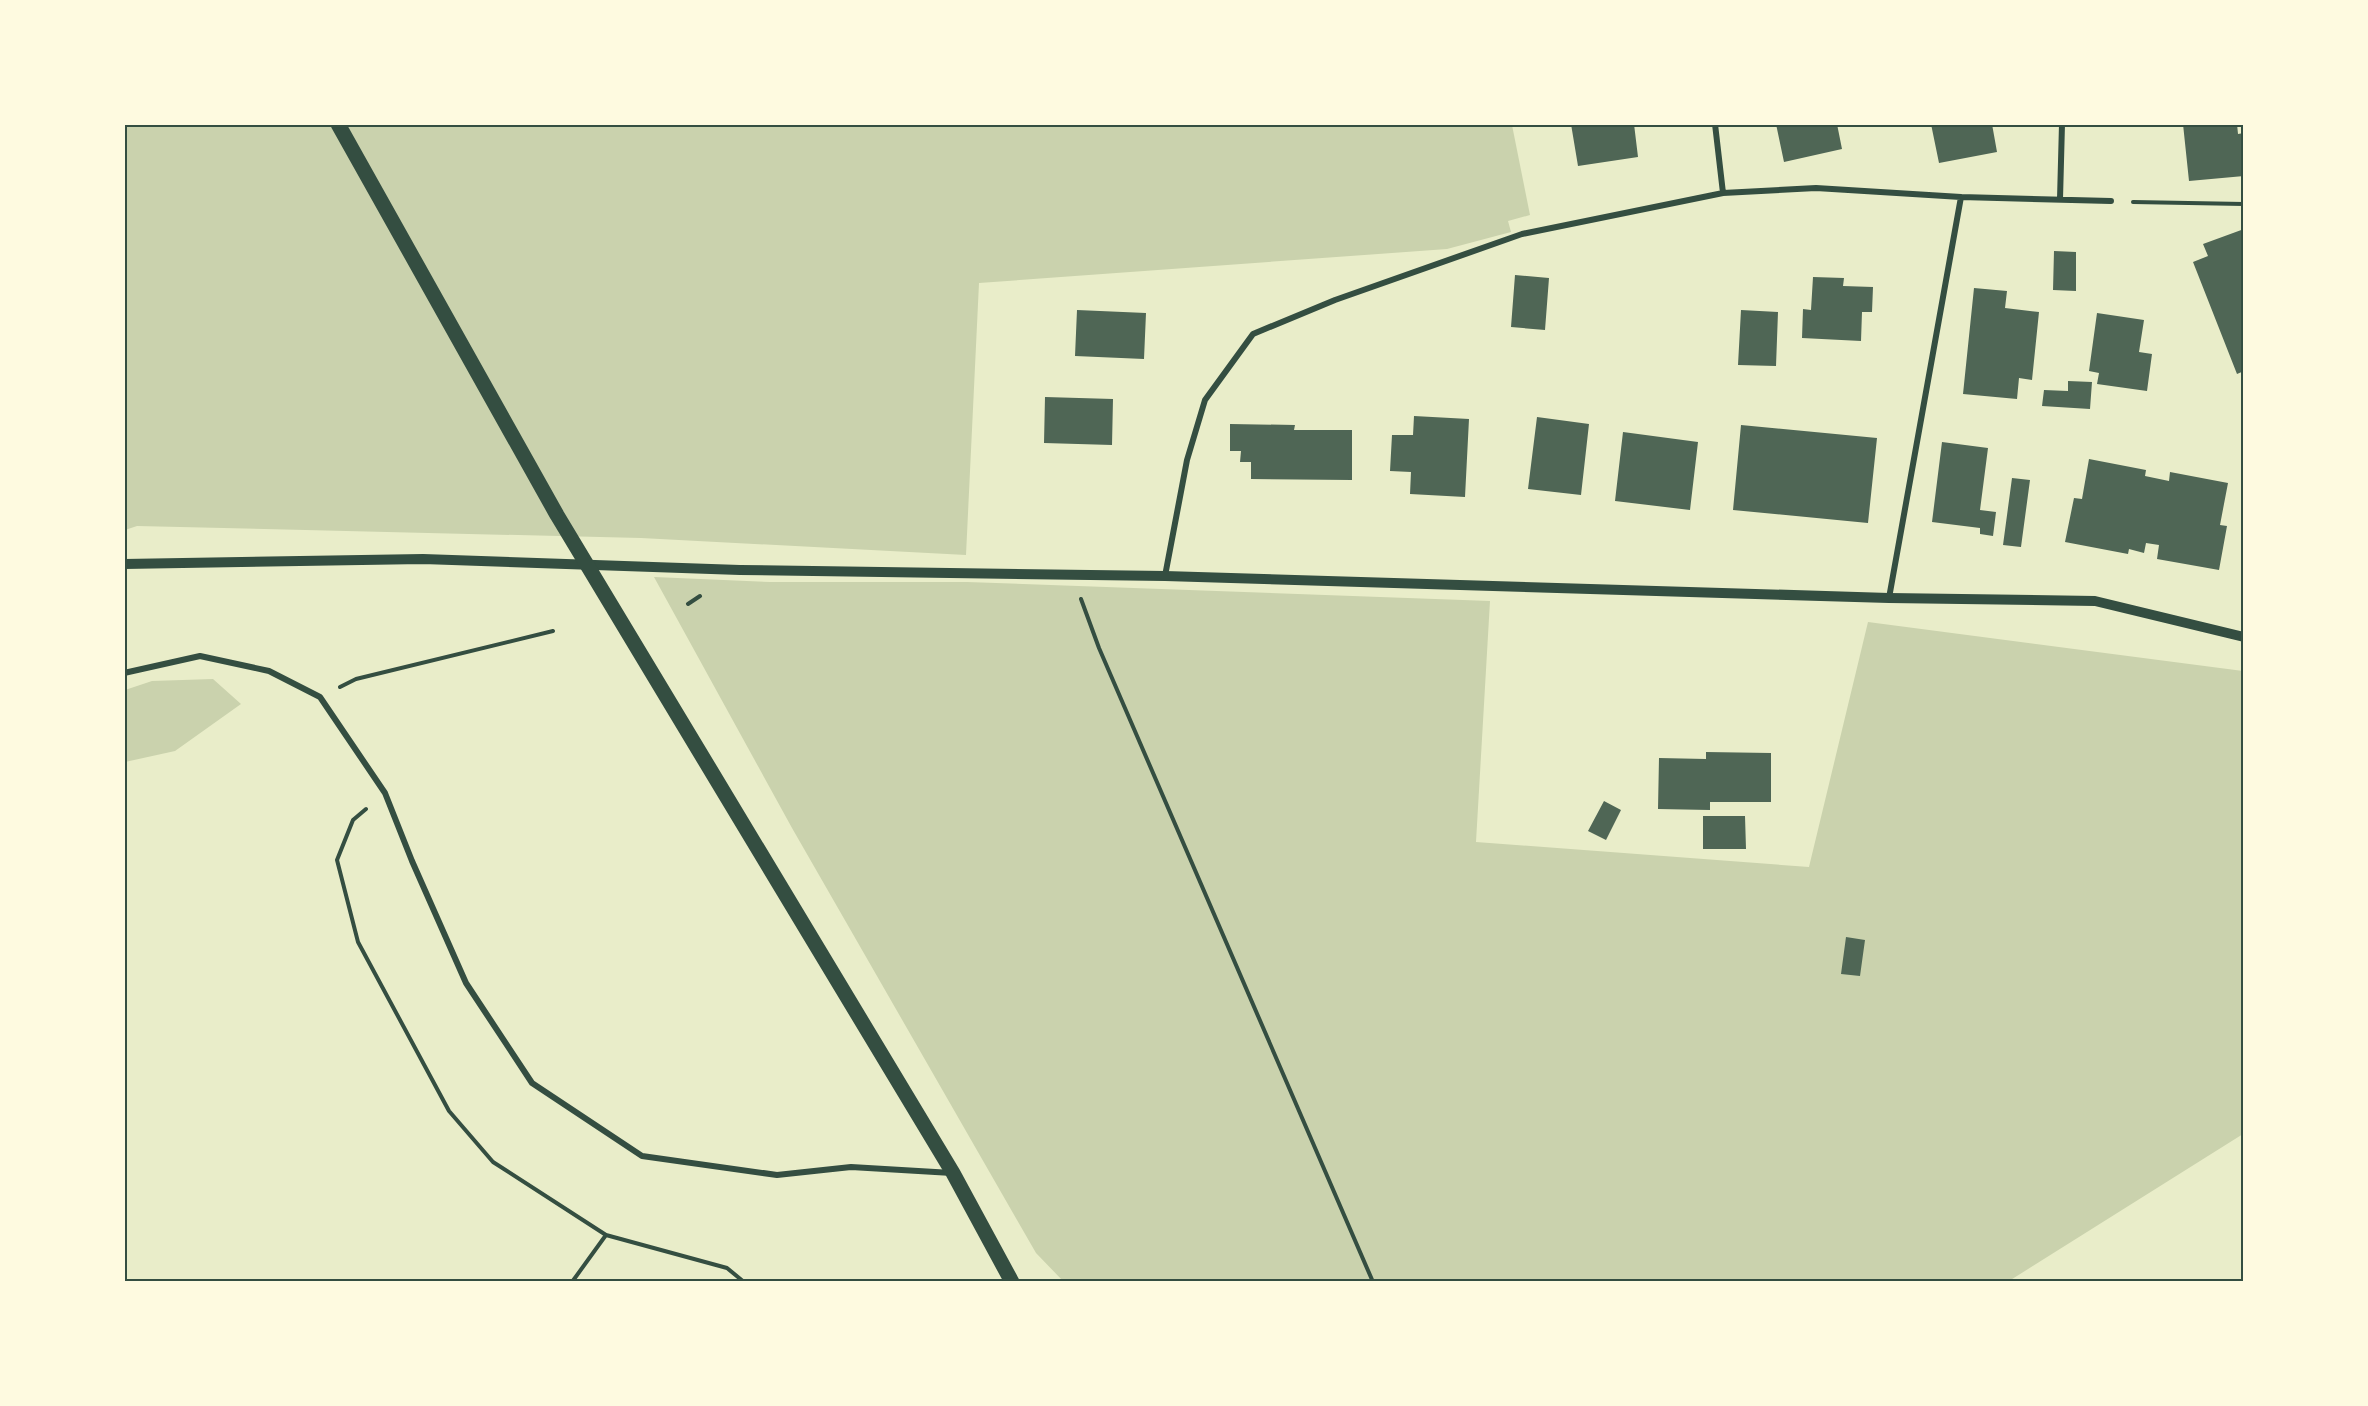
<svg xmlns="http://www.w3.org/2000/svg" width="2368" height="1406" font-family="Inter,sans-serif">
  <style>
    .green { fill: #cad2ad }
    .building { fill: #4f6655 }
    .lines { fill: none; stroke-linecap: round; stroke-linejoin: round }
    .path { stroke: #344e41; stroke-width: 4 }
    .minor { stroke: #344e41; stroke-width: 6 }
    .tertiary { stroke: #344e41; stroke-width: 10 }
    .primary { stroke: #344e41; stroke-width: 15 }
    .neatline { fill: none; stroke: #344e41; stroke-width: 2 }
  </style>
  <rect width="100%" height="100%" fill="#e9edc9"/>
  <path class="green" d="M125,125H1512L1530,215L1508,221L1511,232L1447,249L979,283L966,555L641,538L137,526L125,530Z
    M654,577L770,582H967L1490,601L1476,842L1809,867L1868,622L2243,671V1134L2009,1281H1063L1036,1253L792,828Z
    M213,679L241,704L175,751L125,762V690L152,681Z"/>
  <path class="building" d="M1571,124H1634L1638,157L1578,166Z
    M1776,124H1837L1842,149L1784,162Z
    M1931,124H1992L1997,152L1939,163Z
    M2183,124H2237L2238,134L2244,133V176L2189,181Z
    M2244,229V371L2237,374L2193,262L2208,256L2203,244Z
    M2054,251L2076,252V291L2053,290Z
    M1515,275L1549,278L1545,330L1511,327Z
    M1813,277L1844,278L1843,286L1873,287L1872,312H1862L1861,341L1802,338L1803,309L1811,310Z
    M1974,288L2007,291L2005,308L2039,312L2032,380L2019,378L2017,399L1963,394Z
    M1077,310L1146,313L1144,359L1075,356Z
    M1741,310L1778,312L1776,366L1738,365Z
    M2097,313L2144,320L2139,352L2152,354L2147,391L2097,384L2099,373L2089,371Z
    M2068,381L2092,382L2090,409L2042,406L2044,390L2068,391Z
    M1045,397L1113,399L1112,445L1044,443Z
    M1414,416L1469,419L1465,497L1410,494L1411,472L1390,471L1392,435H1413Z
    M1537,417L1589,424L1581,495L1528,489Z
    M1230,424L1295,425L1294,430H1352V480L1251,479V462H1240L1241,451H1230Z
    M1741,425L1877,438L1868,523L1733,510Z
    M1623,432L1698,442L1690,510L1615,501Z
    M1942,442L1988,448L1980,510L1996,512L1993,536L1980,534V528L1932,522Z
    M2089,459L2146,470L2145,476L2169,481L2170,472L2228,483L2220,525L2227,526L2219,570L2157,559L2159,545L2146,543L2144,553L2129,549L2128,554L2065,542L2074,498L2082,499Z
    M2012,478L2030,480L2021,547L2003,545Z
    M1706,752L1771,753V802H1710V810L1658,809L1659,758L1706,759Z
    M1604,801L1621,810L1606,840L1588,831Z
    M1703,816H1745L1746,849H1703Z
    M1846,937L1865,940L1860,976L1841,974Z"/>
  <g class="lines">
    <path class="path" d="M2133,202L2244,204
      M1081,599L1099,648L1373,1282
      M688,604L700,596
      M340,687L356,679L553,631
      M366,809L353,820L337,860L358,942L449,1111L493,1162L606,1235L727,1268L744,1282
      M572,1282L606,1235"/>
    <path class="minor" d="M1715,124L1723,193
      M2060,199L2062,124
      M1165,576L1187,460L1205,400L1253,334L1335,300L1522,234L1723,193L1816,188L1961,197L2111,201
      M1889,598L1961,197
      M124,673L200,656L269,671L320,697L385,793L412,861L466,983L532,1083L642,1156L777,1175L851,1167L952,1173"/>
    <path class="tertiary" d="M124,564L423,559L740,570L1165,576L1889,598L2095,601L2244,637"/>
    <path class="primary" d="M338,124L557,515L953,1173L1012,1282"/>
  </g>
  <rect width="2368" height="1406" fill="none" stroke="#fefae0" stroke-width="252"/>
  <rect x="126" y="126" width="2116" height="1154" class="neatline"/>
</svg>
